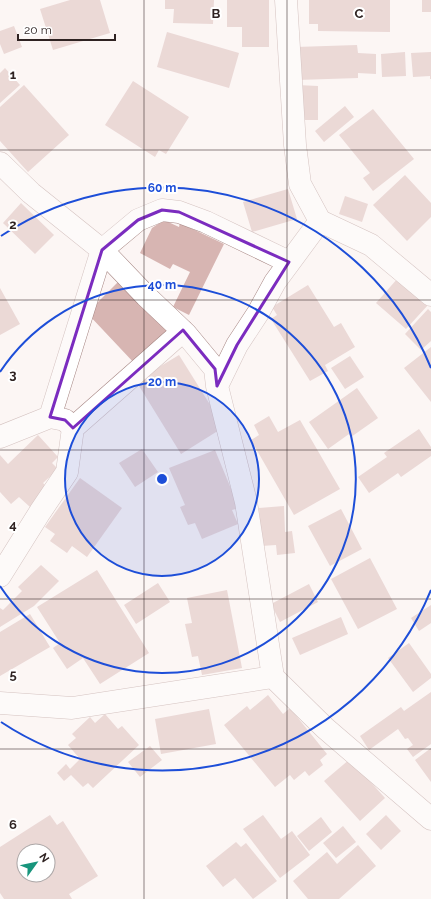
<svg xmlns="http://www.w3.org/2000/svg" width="431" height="899" font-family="Raleway,sans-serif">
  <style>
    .building { fill: #d7b5b2; fill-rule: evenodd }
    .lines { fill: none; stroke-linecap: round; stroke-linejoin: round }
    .street-casing { stroke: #a68683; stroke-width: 23 }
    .street { stroke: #fff; stroke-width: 22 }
    .marked { fill: none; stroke: #7b2cbf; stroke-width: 3; stroke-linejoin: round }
    .grid { fill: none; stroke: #2f2322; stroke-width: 1; stroke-opacity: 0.55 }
    .ring { fill: none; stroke: #1d4ed8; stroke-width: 2 }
    .grid-label { font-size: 13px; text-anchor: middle; font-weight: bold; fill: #2f2322; stroke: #fff; stroke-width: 4; stroke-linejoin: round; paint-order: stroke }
    .centre { fill: #1d4ed8; stroke: #fff; stroke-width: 2 }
    .ring-label { font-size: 12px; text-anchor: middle; font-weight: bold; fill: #1d4ed8; stroke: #fff; stroke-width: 4; stroke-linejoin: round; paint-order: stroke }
  </style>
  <rect width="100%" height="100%" fill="#fcf5f4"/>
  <path class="building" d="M70,0H100L110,33L53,50L40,9Z
    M165,0H214L213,24L173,23L174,9H165Z
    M227,0H269V47H242V27H227Z
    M309,0H390V32L318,31V24H309Z
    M422,0H431V12H422Z
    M14,26L22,47L4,54L0,44V31Z
    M167,32L239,53L229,88L157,67Z
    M357,45L358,53L376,54V74L358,73V78L297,80L296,47Z
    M405,52L406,76L382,77L381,54Z
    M431,52V79H430V76L413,77L411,53Z
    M5,68L20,85L0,103V73Z
    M133,81L189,117L166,154L159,150L155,157L105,125Z
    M24,85L69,135L28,172L0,141V107Z
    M297,85L318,86V120H296Z
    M345,106L354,117L324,142L315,131Z
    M373,109L414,159L373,191L363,178L370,173L339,135Z
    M405,175L431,203V217L407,241L373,205Z
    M288,189L297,219L252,232L243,202Z
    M345,196L368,204L362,222L339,214Z
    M21,203L54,235L35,254L3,223Z
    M164,220L179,227L180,223L224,244L189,315L173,307L190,272L173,264L170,269L140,253L152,228Z
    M398,278L428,305L406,329L376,303Z
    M120,280L169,333L136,365L87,313Z
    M308,285L334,327L341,323L355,347L325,365L328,371L310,381L271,319L277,315L272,307Z
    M0,288L20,324L0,335Z
    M428,309L431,312V341L421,350L405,334Z
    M431,347V402L404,368Z
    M179,355L224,427L181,454L136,381Z
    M350,356L364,377L345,389L331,368Z
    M357,388L378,418L351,437L349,434L328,449L309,422Z
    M269,416L278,432L300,420L340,489L294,515L251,440L259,435L254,425Z
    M419,429L431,447V456L401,477L398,473L369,493L358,477L387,457L384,453Z
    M38,435L58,457L52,463L58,469L43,483L49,489L30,507L19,497L11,504L0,492V455L8,464Z
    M142,449L158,472L135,487L119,463Z
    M215,450L239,508L232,510L238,524L202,539L195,523L188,525L180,507L185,505L169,468Z
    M80,478L122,508L87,557L72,546L67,553L50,541L55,534L45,527Z
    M284,506L285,532L292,531L295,553L277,555L276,545L261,546L259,508Z
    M341,509L362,549L330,566L308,526Z
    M370,558L397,609L358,629L331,579Z
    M41,565L59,581L34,606L0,627V608L3,610L22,591L18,587Z
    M97,570L149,653L100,684L83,658L67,669L53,648L60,643L37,607Z
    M158,583L170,602L136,624L124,605Z
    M309,584L318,602L280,622L271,604Z
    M227,590L242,668L202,675L198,656L192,657L185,624L192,623L187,598Z
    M431,605V623L419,631L411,618Z
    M30,614L50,647L0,676V632Z
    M341,617L348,634L300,655L292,638Z
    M409,643L431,674V678L413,692L388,658Z
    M431,692V744L413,757L407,749L413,745L408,738L405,739L398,729L369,750L360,736L401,707L404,711Z
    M268,695L283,714L290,708L327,754L320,760L323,765L309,776L305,771L294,780L290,775L275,787L224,725L247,706L250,710Z
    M209,709L216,744L161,754L155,719Z
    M105,714L118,729L122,726L139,745L93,788L88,783L83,787L71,775L64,781L57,773L66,764L70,769L80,759L68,745L76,738L72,734L90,717L95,723Z
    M150,746L162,760L140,777L128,762Z
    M431,748V782L415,760Z
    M350,759L385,798L360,821L324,781Z
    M50,815L57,825L63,821L98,876L69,894L72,899H4L0,893V847ZM24,851H48V875H24Z
    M263,815L281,839L292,831L310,855L280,878L243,829Z
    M386,815L401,831L381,850L366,834Z
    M321,817L332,832L309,851L297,836Z
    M343,826L356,842L336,858L323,843Z
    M236,842L241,847L246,843L277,881L253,899L235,878L223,887L206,866Z
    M358,845L376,866L339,899H308L293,881L327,852L337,864Z"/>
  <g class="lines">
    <defs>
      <path id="street" d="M286,0L295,145L300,184L320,221L371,245L431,295
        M0,163L31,193L102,250L146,296L186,334L215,369L217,386L246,502L273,677L325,728L431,819
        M217,386L237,345L258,313L275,282L320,221
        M73,428L183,331
        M0,437L50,417
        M0,576L40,512L67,472L73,428L65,420L50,417L102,250L138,220L162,210L179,212L206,222L289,262
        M0,703L72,708L273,677"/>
    </defs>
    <use href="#street" class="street-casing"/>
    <use href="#street" class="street"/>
  </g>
  <path d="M0 0H431V899H0ZM162,210L179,212L289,262L237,345L217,386L215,369L183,330L73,428L65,420L50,417L102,250L138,220Z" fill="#fcf5f4" fill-opacity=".55" fill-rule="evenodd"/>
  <path class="marked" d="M162,210L179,212L289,262L237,345L217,386L215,369L183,330L73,428L65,420L50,417L102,250L138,220Z"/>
  <path class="grid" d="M144,0V899M287,0V899M0,150H431M0,300H431M0,450H431M0,599H431M0,749H431"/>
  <circle cx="162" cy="479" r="97" fill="#1d4ed8" fill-opacity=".12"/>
  <g class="ring">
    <circle cx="162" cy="479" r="97"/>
    <path d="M0 372A194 194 0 1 1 0 586"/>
    <path d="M431 590A291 291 0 0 1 1 722M1 236A291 291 0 0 1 431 368"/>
  </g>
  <g class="grid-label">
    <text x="216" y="18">B</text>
    <text x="359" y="18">C</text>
    <text x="13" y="79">1</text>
    <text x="13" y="229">2</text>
    <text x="13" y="379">3</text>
    <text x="13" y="529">4</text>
    <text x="13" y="679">5</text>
    <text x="13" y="829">6</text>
  </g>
  <circle cx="162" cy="479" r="6" class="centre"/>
  <g class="ring-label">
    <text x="162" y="192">60 m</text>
    <text x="162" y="289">40 m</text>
    <text x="162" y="386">20 m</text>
  </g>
  <g transform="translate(36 863) rotate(57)"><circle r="19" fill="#ffffff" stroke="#aca7a7"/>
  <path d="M0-3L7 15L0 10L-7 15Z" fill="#18957c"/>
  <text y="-6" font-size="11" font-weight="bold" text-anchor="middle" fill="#2f2322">N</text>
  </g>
  <path d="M18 34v6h97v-6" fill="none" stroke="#2f2322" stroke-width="2"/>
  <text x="24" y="34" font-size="12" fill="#2f2322" stroke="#ffffff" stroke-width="3" paint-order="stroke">20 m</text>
</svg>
